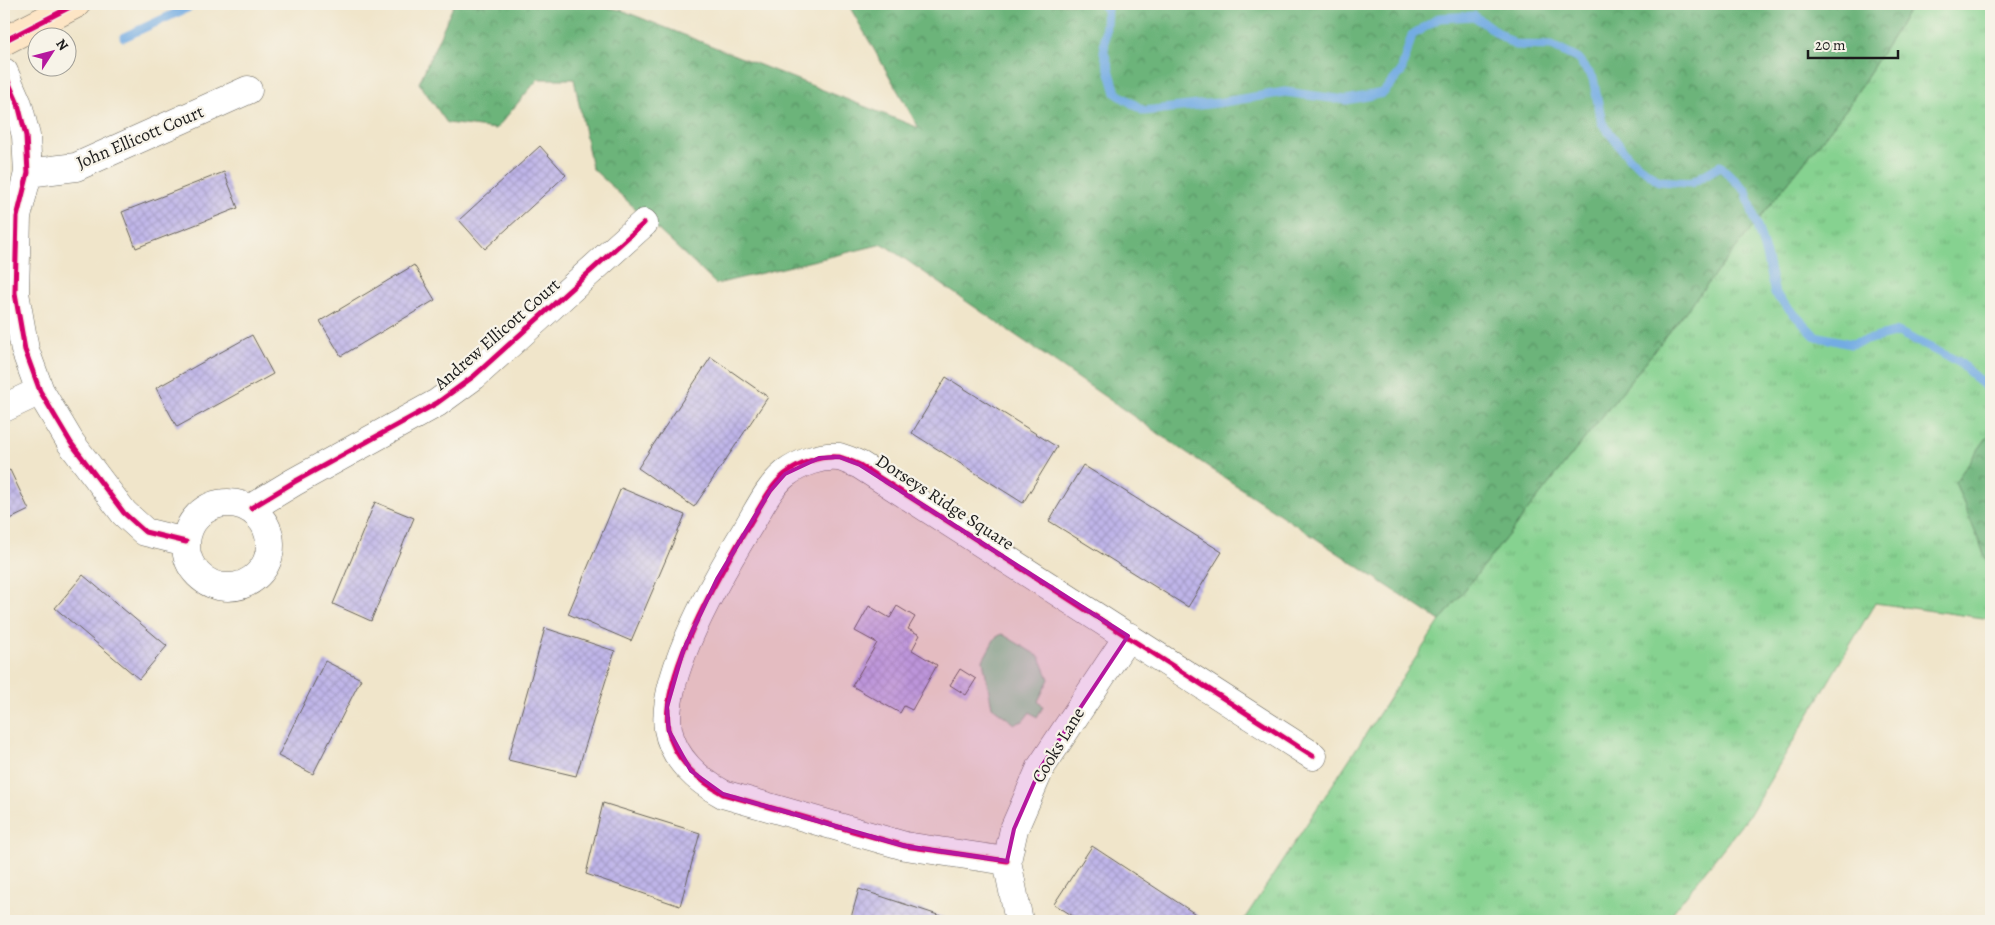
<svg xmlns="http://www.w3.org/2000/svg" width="1995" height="925" font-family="Alegreya,serif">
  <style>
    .grass { fill: url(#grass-tufts); stroke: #517756 }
    .forest { fill: url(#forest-crowns); stroke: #44684b }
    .green { fill: #86d290; stroke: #517756 }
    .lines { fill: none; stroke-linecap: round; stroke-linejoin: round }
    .stream { stroke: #73ace3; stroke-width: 9 }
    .building { fill: url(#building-cross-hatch) }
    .street-casing { stroke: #666259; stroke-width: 29 }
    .secondary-casing { stroke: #666259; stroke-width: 29 }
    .street { stroke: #fff; stroke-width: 28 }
    .secondary { stroke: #fde5c5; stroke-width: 28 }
    .cycleway-casing { stroke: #f7f3e8; stroke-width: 8 }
    .cycleway { stroke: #d6006c; stroke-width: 5 }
    .marked { fill: #b5179e; fill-opacity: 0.2; stroke: #b5179e; stroke-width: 4; stroke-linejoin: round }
    .labels { text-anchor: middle; stroke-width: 4.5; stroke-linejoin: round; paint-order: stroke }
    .street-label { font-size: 18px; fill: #1c1c1c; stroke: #f7f3e8 }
  </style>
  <defs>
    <pattern id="grass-tufts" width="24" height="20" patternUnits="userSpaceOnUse" patternTransform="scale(1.25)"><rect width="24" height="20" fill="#86d290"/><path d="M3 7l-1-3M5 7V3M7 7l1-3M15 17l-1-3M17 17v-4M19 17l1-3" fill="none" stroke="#73b47c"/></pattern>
    <pattern id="forest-crowns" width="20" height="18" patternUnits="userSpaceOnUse" patternTransform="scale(1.25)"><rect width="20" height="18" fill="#6cb47a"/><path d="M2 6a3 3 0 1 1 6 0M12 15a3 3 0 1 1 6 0" fill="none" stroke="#589263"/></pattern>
    <pattern id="building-cross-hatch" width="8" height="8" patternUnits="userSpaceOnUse" patternTransform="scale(1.25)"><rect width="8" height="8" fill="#bfb5e9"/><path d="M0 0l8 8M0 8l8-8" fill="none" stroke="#a49bc7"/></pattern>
  </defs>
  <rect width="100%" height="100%" fill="#f7f3e8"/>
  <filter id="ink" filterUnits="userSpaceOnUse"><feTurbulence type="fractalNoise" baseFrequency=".02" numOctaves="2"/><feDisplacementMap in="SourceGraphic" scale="10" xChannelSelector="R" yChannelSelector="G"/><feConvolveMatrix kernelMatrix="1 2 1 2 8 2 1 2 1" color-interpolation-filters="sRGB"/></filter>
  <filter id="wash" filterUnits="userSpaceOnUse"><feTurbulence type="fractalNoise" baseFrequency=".0096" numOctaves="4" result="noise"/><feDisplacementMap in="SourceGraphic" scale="20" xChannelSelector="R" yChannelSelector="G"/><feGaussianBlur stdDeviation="1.12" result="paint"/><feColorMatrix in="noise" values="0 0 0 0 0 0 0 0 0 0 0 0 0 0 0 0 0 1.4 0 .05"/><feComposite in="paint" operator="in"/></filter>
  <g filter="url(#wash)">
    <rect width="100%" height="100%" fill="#f0e5ca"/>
    <path class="grass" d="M1913,4H1991V432L1955,482L1991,571V619L1875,603L1750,814L1666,921H1243L1440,621L1847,108Z"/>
    <path class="forest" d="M454,4H586L621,10L919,128L848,4H1913L1847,108L1440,621L1168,440L883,244L716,284L592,168L574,79H538L496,129L447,123L419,83Z
      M1991,432V571L1955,482Z"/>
    <path class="green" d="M1002,634L1040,657L1049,679L1038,701L1043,707L1037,717L1030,712L1023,721L1015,724L992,707L983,660L995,638Z"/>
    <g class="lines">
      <path class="stream" d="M1102,4L1107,9L1104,52L1116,93L1144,111L1217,103L1285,92L1346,100L1383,93L1401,72L1412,35L1439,18L1474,16L1515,45L1552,46L1578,59L1593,78L1602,123L1629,158L1659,181L1691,183L1720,166L1746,191L1766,255L1775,294L1815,336L1851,344L1898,332L1959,362L1991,392
        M124,37L196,4"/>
    </g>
    <g id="blocks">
      <path class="building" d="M540,146L566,175L485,249L459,220Z
        M224,172L238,208L136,248L122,212Z
        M414,265L435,300L341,356L320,321Z
        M252,335L273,374L177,427L156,388Z
        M711,357L768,397L694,507L638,468Z
        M946,377L1057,447L1023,503L912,433Z
        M1083,465L1222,552L1188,607L1049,521Z
        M10,470L29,510L4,522V473Z
        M621,488L685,515L631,641L568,614Z
        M375,502L414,518L371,621L333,604Z
        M83,575L167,646L139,679L55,608Z
        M869,606L890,618L897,606L915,617L908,629L920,635L912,650L937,665L912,710L904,706L900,713L852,686L877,643L855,631Z
        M545,628L615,651L576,776L508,760Z
        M325,661L361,679L313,774L278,756Z
        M960,669L976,679L966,695L950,685Z
        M603,803L700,833L680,906L586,874Z
        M1092,846L1200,917L1197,921H1081L1054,904Z
        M859,889L950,919L954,921H850Z"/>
    </g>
  </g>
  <g filter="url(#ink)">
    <use href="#blocks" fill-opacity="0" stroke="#666259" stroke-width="1"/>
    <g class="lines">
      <defs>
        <path id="street" d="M4,72L18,104L26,136L28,173L17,217L15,293L25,350L40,391L71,443L124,513L145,532L186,542
          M28,173L76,167L248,90
          M4,408L40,391
          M186 545a42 42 0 1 1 84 0a42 42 0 1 1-84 0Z
          M251,508L294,482L437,403L474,376L644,223
          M1007,861L905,846L723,794C699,781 673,759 668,729C660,675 720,573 748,527C759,509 769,487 785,474C800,463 820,455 839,457C846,459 853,462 860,465L1313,756
          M1019,921L1007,861L1014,829L1041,767L1128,636"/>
        <path id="secondary" d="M4,41L76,4"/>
      </defs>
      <use href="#street" class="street-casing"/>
      <use href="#secondary" class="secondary-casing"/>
      <use href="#street" class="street"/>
      <use href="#secondary" class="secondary"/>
      <defs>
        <path id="cycleway" d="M4,41L76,4
          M4,72L18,104L26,136L28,173L17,217L15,293L25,350L40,391L71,443L124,513L145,532L186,542
          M251,508L294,482L437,403L474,376L644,223
          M1007,861L905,846L723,794C699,781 673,759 668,729C660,675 720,573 748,527C759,509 769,487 785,474C800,463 820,455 839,457C846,459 853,462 860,465L1313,756"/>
      </defs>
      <use href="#cycleway" class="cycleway-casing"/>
      <use href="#cycleway" class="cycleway"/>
    </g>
  </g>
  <path class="marked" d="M839,457L860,465L1128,636L1041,767L1014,829L1007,861L905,846L723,794L691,771L669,731L667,707L683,651L717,579L770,491L785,474L819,458Z"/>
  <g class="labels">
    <g class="street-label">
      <text transform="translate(140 137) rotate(-23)" y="6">John Ellicott Court</text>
      <text transform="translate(497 334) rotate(-41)" y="6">Andrew Ellicott Court</text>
      <text transform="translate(945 502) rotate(33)" y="6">Dorseys Ridge Square</text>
      <text transform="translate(1058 745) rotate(-59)" y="6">Cooks Lane</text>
    </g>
  </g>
  <rect width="1995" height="925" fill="none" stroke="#f7f3e8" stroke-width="20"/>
  <g transform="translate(52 52) rotate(54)"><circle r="24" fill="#f7f3e8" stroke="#9f9d96"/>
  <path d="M0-4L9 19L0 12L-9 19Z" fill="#b5179e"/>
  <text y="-8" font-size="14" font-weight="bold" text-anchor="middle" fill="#1c1c1c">N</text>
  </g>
  <path d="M1808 50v8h90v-8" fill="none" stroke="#1c1c1c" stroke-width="2.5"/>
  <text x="1815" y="50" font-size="15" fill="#1c1c1c" stroke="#f7f3e8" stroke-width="4" paint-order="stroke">20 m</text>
</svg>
